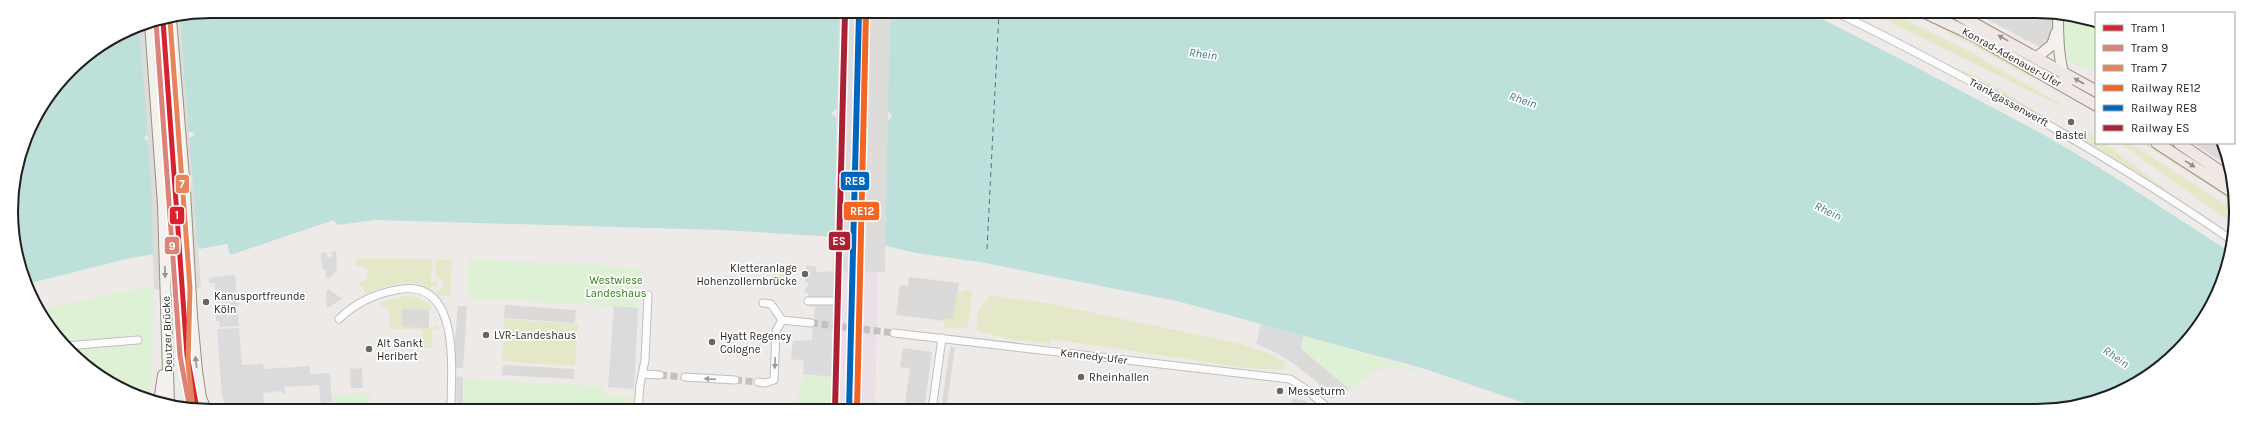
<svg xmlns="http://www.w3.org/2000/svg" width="2247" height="422" font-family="Karla,sans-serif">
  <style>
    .residential { fill: #dcdad9 }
    .industrial { fill: #e9e0e8 }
    .religious { fill: #dbdad9 }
    .grass { fill: #e4e8c8 }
    .park { fill: #def1d5 }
    .plaza { fill: #dbdbde }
    .water { fill: #bde0db; fill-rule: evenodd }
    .pier { fill: #dddcdb }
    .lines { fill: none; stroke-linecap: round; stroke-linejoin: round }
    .ferry { stroke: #407985; stroke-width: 1; stroke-dasharray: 5 4; stroke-linecap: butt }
    .street-tunnel { stroke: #c4c1c0; stroke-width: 7; stroke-dasharray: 7 3.5; stroke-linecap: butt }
    .street-casing { stroke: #c0bfbe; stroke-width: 9 }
    .secondary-casing { stroke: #979180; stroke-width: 12 }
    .primary-casing { stroke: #a38f85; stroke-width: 13 }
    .street { stroke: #fcfcfc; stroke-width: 7 }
    .secondary { stroke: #f3f1eb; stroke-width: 10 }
    .primary { stroke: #f0e8e5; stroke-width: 11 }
    .rail-1-casing { stroke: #fff; stroke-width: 9 }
    .rail-2-casing { stroke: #fff; stroke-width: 9 }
    .rail-3-casing { stroke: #fff; stroke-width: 9 }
    .rail-1 { stroke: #f26522; stroke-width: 6 }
    .rail-2 { stroke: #0065bd; stroke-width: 6 }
    .rail-3 { stroke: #aa2135; stroke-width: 6 }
    .tram-1-casing { stroke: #fff; stroke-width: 8 }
    .tram-2-casing { stroke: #fff; stroke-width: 8 }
    .tram-3-casing { stroke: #fff; stroke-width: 8 }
    .tram-1 { stroke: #d52330; stroke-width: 5 }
    .tram-2 { stroke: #dc8279; stroke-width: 5 }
    .tram-3 { stroke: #e6855c; stroke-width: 5 }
    .oneway { fill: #928e8c }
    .oneway2 { fill: #94928f }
    .oneway3 { fill: #999 }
    .poi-dot { fill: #676665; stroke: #fff; stroke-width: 1.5 }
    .labels { text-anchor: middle; stroke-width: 3.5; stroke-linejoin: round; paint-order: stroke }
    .street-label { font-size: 11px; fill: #1f1f1f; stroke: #fff }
    .poi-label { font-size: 11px; fill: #1f1f1f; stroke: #fff; text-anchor: start }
    .park-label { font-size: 11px; fill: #2a7a10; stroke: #fff }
    .water-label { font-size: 12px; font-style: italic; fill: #407985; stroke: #fff }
    .rim { fill: none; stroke: #1f1f1f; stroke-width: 2 }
    .line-badge { stroke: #fff; stroke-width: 1.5 }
    .badge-label { font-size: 11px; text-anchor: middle; font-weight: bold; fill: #fff }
  </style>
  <rect width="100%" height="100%" fill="#edeae8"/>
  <path class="residential" d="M1975,13H2053V39L2045,50Z
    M2193,143H2221L2229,159L2230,167Z"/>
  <path class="industrial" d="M838,271L878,272L875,410H826L834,377Z"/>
  <path class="religious" d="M909,277L959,283L954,322L896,315L900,285L908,286Z
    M329,289L342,299L327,308L326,291Z
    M505,305L576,310L575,323L504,318Z
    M458,306H467L463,368H455V339Z
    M402,309H429V328H402Z
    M950,347H955L946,410H941Z
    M903,348L932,352L924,410H904L910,368L900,367Z
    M1304,351L1349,389L1332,399L1316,381L1294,364Z
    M503,365L574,369V379L502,375Z
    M362,368L363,388H351L350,369Z
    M463,376V409H457L456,377Z
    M1292,398L1305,401L1317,410H1291Z"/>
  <path class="grass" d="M1887,13H1891L1965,49L2059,103L2058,105L1884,19Z
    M1938,23L2035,76L2034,79L1935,25Z
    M1962,69L2003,91L2054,122L1962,70Z
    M2087,131L2096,137V143H2104L2172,194L2082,138Z
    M2120,143H2130L2232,209L2233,224Z
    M2142,143H2148L2232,196V200Z
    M356,258L432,259L431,283L436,281L438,285L436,287L431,285V290C410,276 388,285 366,294L359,283L366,280L368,272L363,266H355Z
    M436,260H452L450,296L436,295V292L443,288L444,282L441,278L436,276Z
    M774,273H787V287L773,285Z
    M966,289L972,291V295L967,328H944L945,318L952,319L958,293Z
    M991,295L1052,304L1241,344L1273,355L1285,362L1283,370L1248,368L1050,339V344L1012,339L979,332L976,330L978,311Z
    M404,296L416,297L431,305L432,310L402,309V327L429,328L438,325V330L430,329L432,332V348H423L422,330L390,329L389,308L381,307L382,302Z
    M504,319L578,324L575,366L502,361Z"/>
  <path class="park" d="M2061,13L2096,24V72L2065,61Z
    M469,259L640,268L638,308L467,297Z
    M148,287L154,290L153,347L149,398L122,390L60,343L41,309Z
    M1304,335L1418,370L1415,372L1389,366L1375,372L1349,389L1301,348Z
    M803,374L834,377L826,410H793L802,386Z
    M464,378L602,387L607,395L630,397L629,410H465Z
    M370,393L371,409H330L327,395Z"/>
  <path class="plaza" d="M336,251L337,270L330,278H326L325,269H322L321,253L326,252L327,257H330L332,256L331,252Z
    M806,266H816V272L838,271L834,377L803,374L804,361L791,359L793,341L812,340L815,307L808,306V293H805V287H808V282H805Z
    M231,275H235L238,307L218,308L217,295H215V283H209V278Z
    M614,306L638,308L634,389L608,387Z
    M238,309L239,326L220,327L219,321H216V314H219L218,310Z
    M1261,323L1304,335L1301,348L1304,351L1294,364L1275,352L1256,344Z
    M239,328L242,365L263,364L264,369L310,366V374L330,373L332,402L321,403L319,385L284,387L285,394H282L281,391L263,393L264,406H255V409H226L222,396L217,329Z"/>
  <path class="water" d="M211,11L1808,12C1884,50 1960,90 2035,130C2102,167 2166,211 2230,252L2215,299L2177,353L2113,396L2049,411L1545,410L1425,369L1177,301L980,262L916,253L854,238L721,230L375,220L337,225L334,220L230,255L227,244L199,249L198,245L168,248V252L130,258L27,284L22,275L11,198L26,134L70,69L135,26ZM837,109L888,112L892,116L888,121L837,119L831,113ZM189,131L195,134L192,137L148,141L144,138L147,134Z"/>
  <path class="pier" d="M839,12H890L885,272L833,271Z
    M180,17L201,288L154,290L151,181L139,25Z"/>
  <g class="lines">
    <path class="ferry" d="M987,249L999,12"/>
    <path class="street-tunnel" d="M811,323L894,333
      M660,375L685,377
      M735,380L758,382"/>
    <defs>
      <path id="street" d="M1836,12C1974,80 2107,154 2233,241
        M808,301H834
        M763,303L771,304L782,320
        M339,319C354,304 375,294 396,290C462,276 451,370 451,409
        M782,320L811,323
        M894,333L1290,379L1307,390L1330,410
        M65,346L138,340
        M642,374L660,375
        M685,377L735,380
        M758,382L765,383L774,380L776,331L782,320
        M638,410L640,385L645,360L648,295
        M932,410L942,338"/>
      <path id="secondary" d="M2058,13C2058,39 2058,63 2068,88
        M171,19L185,190L192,316L197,371L201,398L206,409
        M150,23L163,205L169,405
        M2037,57L2052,45L2056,33
        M159,402L163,375"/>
      <path id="primary" d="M1926,13L1973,35L2096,105
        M1955,13L2096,91
        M2157,143L2231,191
        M2179,143L2230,178"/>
    </defs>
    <use href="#street" class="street-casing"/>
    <use href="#secondary" class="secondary-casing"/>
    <use href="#primary" class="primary-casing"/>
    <use href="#street" class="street"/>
    <use href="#secondary" class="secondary"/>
    <use href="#primary" class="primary"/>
    <defs>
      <path id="rail-1" d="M857,410L866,12"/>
      <path id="rail-2" d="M849,410L859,12"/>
      <path id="rail-3" d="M835,410L845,12"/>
    </defs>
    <use href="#rail-1" class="rail-1-casing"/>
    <use href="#rail-2" class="rail-2-casing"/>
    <use href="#rail-3" class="rail-3-casing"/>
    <use href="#rail-1" class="rail-1"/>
    <use href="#rail-2" class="rail-2"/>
    <use href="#rail-3" class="rail-3"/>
    <defs>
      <path id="tram-1" d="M163,21L187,355L197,409"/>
      <path id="tram-2" d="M156,22L180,356L190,409"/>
      <path id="tram-3" d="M170,20L190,288L188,364L193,408"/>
    </defs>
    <use href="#tram-1" class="tram-1-casing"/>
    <use href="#tram-2" class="tram-2-casing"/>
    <use href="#tram-3" class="tram-3-casing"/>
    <use href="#tram-1" class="tram-1"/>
    <use href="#tram-2" class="tram-2"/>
    <use href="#tram-3" class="tram-3"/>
  </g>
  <defs><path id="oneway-solid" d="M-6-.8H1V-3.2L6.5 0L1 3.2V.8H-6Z"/></defs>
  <g class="oneway">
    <use href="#oneway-solid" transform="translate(2003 38) rotate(-151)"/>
    <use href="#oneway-solid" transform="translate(2079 81) rotate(-150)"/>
    <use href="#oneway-solid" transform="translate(2190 164) rotate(32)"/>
  </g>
  <g class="oneway2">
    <use href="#oneway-solid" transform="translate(165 272) rotate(89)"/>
    <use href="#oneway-solid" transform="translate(196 362) rotate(-96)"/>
  </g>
  <g class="oneway3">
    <use href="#oneway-solid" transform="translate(775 363) rotate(93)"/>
    <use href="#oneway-solid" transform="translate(710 379) rotate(-176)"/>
  </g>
  <g class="poi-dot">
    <circle cx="2071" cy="122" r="4"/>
    <circle cx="805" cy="274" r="4"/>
    <circle cx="206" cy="302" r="4"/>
    <circle cx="486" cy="335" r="4"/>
    <circle cx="712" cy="342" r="4"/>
    <circle cx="369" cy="349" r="4"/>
    <circle cx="1081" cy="377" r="4"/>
    <circle cx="1280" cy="391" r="4"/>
  </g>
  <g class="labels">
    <g class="street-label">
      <text transform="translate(2012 57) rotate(29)" y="4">Konrad-Adenauer-Ufer</text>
      <text transform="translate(2009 102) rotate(29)" y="4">Trankgassenwerft</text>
      <text transform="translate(167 334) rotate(-92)" y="4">Deutzer Brücke</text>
      <text transform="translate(1094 356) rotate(7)" y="4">Kennedy-Ufer</text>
    </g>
    <g class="poi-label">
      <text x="2071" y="139" text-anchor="middle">Bastei</text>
      <text x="797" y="272" text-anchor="end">Kletteranlage<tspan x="797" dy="13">Hohenzollernbrücke</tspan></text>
      <text x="214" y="300">Kanusportfreunde<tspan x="214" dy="13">Köln</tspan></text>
      <text x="494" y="339">LVR-Landeshaus</text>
      <text x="720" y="340">Hyatt Regency<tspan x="720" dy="13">Cologne</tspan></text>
      <text x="377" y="347">Alt Sankt<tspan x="377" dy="13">Heribert</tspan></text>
      <text x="1089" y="381">Rheinhallen</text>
      <text x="1288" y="395">Messeturm</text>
    </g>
    <g class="park-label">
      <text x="616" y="284">Westwiese<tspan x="616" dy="13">Landeshaus</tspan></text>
    </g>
    <g class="water-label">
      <text transform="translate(1203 54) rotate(7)" y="4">Rhein</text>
      <text transform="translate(1523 100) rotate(19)" y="4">Rhein</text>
      <text transform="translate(1828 211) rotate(25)" y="4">Rhein</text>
      <text transform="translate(2116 357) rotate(34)" y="4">Rhein</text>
    </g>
  </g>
  <path d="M0 0H2247V422H0ZM211 18H2036A193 193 0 0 1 2229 211V211A193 193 0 0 1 2036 404H211A193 193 0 0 1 18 211V211A193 193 0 0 1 211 18Z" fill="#fff" fill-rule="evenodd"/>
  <path class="rim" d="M211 18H2036A193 193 0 0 1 2229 211V211A193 193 0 0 1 2036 404H211A193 193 0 0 1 18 211V211A193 193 0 0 1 211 18Z"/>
  <g class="line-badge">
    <rect x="840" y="171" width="30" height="20" rx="4" fill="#0065bd"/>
    <rect x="175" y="174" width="15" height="20" rx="4" fill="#e6855c"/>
    <rect x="843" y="201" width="37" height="20" rx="4" fill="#f26522"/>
    <rect x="169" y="206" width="16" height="19" rx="4" fill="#d52330"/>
    <rect x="828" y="231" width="23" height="20" rx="4" fill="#aa2135"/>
    <rect x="164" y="236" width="16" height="19" rx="4" fill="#dc8279"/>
  </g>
  <g class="badge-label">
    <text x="855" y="185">RE8</text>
    <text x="182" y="188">7</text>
    <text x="862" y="215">RE12</text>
    <text x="177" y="219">1</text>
    <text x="839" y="245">ES</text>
    <text x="172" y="250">9</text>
  </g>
  <rect x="2095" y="12" width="140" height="132" fill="#ffffff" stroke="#a5a5a5"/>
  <rect x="2103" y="25" width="20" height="6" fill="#d52330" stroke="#a5a5a5"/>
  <text x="2131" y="32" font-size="12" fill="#1f1f1f">Tram 1</text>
  <rect x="2103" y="45" width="20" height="6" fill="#dc8279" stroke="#a5a5a5"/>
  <text x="2131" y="52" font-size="12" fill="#1f1f1f">Tram 9</text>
  <rect x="2103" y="65" width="20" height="6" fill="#e6855c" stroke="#a5a5a5"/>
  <text x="2131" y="72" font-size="12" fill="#1f1f1f">Tram 7</text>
  <rect x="2103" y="85" width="20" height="6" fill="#f26522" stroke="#a5a5a5"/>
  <text x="2131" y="92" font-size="12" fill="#1f1f1f">Railway RE12</text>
  <rect x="2103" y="105" width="20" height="6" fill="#0065bd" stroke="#a5a5a5"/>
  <text x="2131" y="112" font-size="12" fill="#1f1f1f">Railway RE8</text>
  <rect x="2103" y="125" width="20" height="6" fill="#aa2135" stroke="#a5a5a5"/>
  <text x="2131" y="132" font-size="12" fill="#1f1f1f">Railway ES</text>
</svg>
